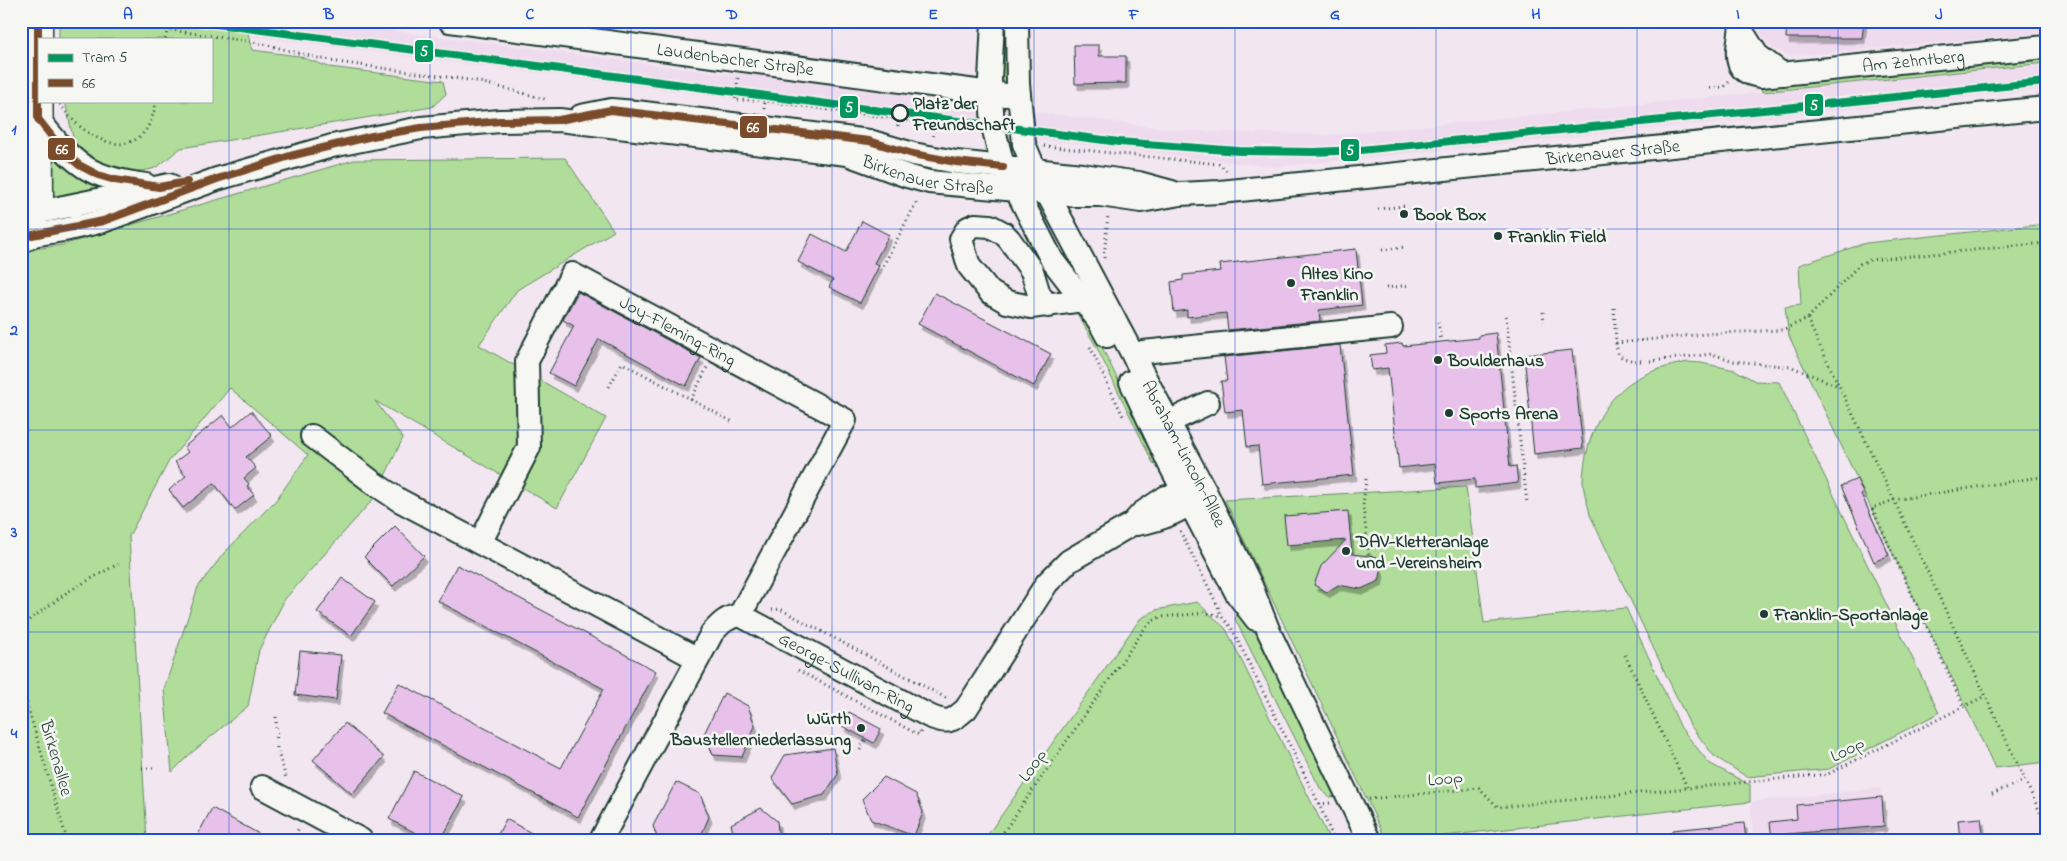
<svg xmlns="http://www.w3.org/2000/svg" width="2067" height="861" font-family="'Indie Flower',sans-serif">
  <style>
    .built { fill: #efdbee }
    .green { fill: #b1dd9a; stroke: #688d67 }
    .building { fill: #e7c1ea; stroke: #1f3d34; filter: url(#shadow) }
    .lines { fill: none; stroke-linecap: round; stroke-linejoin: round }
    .minor-casing { stroke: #1f3d34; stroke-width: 26 }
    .major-casing { stroke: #1f3d34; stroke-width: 31 }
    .path { stroke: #1f3d34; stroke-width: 3; stroke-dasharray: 1 4; stroke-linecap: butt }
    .minor { stroke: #f6f6f2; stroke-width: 22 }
    .major { stroke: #f6f6f2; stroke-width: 28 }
    .bus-1-casing { stroke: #f6f6f2; stroke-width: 11 }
    .bus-1 { stroke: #7a4b2a; stroke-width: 8 }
    .tram-1-casing { stroke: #f6f6f2; stroke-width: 11 }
    .tram-1 { stroke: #00975f; stroke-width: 8 }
    .grid { fill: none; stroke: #1d4ed8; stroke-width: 1; stroke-opacity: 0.55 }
    .stop-dot { fill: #f6f6f2; stroke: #1f3d34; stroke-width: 2.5 }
    .poi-dot { fill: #1f3d34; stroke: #f6f6f2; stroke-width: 2 }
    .labels { text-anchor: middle; stroke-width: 5; stroke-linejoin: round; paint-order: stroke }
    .street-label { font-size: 18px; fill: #1f3d34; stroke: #f6f6f2 }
    .stop-label { font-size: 18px; font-weight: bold; fill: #1f3d34; stroke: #f6f6f2; text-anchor: start }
    .poi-label { font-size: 18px; font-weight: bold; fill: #1f3d34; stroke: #f6f6f2; text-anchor: start }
    .line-badge { stroke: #f6f6f2; stroke-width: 2 }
    .badge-label { font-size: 14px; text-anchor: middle; font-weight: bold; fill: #fff }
    .neatline { fill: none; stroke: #1d4ed8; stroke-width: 2 }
    .grid-label { font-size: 16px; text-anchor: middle; font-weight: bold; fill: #1d4ed8 }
  </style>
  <defs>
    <filter id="shadow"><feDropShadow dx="3" dy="5.5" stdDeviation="0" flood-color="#0004"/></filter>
  </defs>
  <rect width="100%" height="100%" fill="#f2e6f0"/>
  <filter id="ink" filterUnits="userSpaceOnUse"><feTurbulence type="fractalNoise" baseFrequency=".02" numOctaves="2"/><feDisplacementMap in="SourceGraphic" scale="10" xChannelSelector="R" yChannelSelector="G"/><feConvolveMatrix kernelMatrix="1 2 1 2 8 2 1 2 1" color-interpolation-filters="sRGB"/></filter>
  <g filter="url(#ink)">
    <path class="built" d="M135,21H320L734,75L743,73L909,90L980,102L981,105L1187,131L1331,135L2046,64V89L1273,167L974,132L776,104Z
      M1760,21H2046V33L1789,56L1771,47L1760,33Z
      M1880,788L1886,840H1754L1750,802Z"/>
    <path class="green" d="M59,21H245L252,50L298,56L329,67L443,81L446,94L432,107L181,148C172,154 161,166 152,169C124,176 99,165 76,151L65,101H211V39H59Z
      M999,42H1011V88L999,85Z
      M21,43L29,44L31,199L23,205Z
      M2046,58V63L1762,92L1761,87Z
      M49,143L114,187L50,206Z
      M565,158L614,231L517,290L479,345L606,418L557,508L375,401L403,438L375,497L285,599L259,650L248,706L189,755L172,772L164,689L198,587L224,553L276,500L308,455L230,388L169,461L129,536L147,840H21V251L62,245L354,160Z
      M2046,224V762L1995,768L1789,336L1785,307L1801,305L1799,265L1866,243Z
      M1078,315L1084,317L1101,345L1158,463L1154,465L1097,348Z
      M1688,362L1701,363L1735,370L1755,381L1779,382L1939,713L1829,769L1747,777L1714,756L1690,725L1590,515C1588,504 1583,491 1583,481C1584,445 1600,404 1630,383C1647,371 1668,366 1688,362Z
      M1466,487L1484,623L1626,608L1681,728L1709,763L1750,785V802L1407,840H1386L1225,500Z
      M1197,602L1226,629L1330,840H984L1140,619L1156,610Z
      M1239,610L1258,632L1340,796L1330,797L1321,790L1235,619Z"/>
    <path class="building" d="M1787,21H1864L1862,38H1786Z
      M1074,45H1099V56H1126V83L1075,84Z
      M862,221L889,235L874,263L879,266L860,303L829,287L833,280L798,262L812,234L846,252Z
      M1356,249L1362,305L1319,310L1320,321L1228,330L1226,313L1187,317V310L1174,312L1171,282L1183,280V275L1221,271L1220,264Z
      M578,292L701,358L686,386L599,339L574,386L549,373L574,326L563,320Z
      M935,293L1051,354L1034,386L918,324Z
      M1496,333L1510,467L1516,466L1518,483L1475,488V479L1437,483L1435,464L1399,468L1388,368L1372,370L1370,355L1386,353L1385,345L1402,343L1403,346L1479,338V335Z
      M1340,345L1354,475L1262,484L1258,446L1247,447L1243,410L1225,412L1221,381H1227L1224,357Z
      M1572,350L1583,448L1534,454L1524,355Z
      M251,411L272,436L246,457L256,468L244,478L249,484L247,486L254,495L235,510L214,483L183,508L169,490L186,476L175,462L188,452L184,447L223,415L232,427Z
      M1857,479L1863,493L1861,494L1889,555L1874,562L1841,486Z
      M1348,511L1352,554L1377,557L1381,572L1379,581L1361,589L1338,585L1327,592L1314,585L1321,566L1346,540L1287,545L1284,516Z
      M395,526L424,556L393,586L364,557Z
      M457,565L656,671L578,817L382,713L399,683L561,768L604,689L438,601Z
      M342,578L375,602L351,636L317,612Z
      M300,651L341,655L336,700L295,695Z
      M724,693L748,706L755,726L742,757L713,755L704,734Z
      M849,712L881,729L874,743L842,726Z
      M345,723L384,757L352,794L313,760Z
      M833,748L838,774L824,795L792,804L772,778L785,755Z
      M414,771L464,797L441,840H429L389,819Z
      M884,777L916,794L923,812L914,836L871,820L862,799Z
      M676,782L700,794L709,817L699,840H658L653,826Z
      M1882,797L1884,826L1787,834L1788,840H1772L1770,822L1797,819L1796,805Z
      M212,808L270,840H195Z
      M761,808L777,821L779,840H735L731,824Z
      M1981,818L1984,840H1960L1958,820Z
      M506,819L544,840H495Z
      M1744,823L1746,840H1672V830Z"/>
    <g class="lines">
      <defs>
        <g id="minor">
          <path id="s1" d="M450,21L1006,95"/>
          <path d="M993,21L990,80L993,126L1002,162L1052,260L1099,321L1107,336"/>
          <path id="s2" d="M1017,21L1018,84L1024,144L1035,170L1205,491L1251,586L1269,632L1369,840"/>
          <path id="s3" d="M1741,21C1741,45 1726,72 1761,76L2046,47"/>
          <path d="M1741,30L1757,55L1782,74"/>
          <path d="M581,116L611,110L636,112L869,141L913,154L956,162L1082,175L1139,183L1172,192"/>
          <path d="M38,119C76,166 85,176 146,185"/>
          <path d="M21,216L169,185"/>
          <path id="s4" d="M22,223L27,236L64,230L103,221L217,179L332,146L421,128L500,121L559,120L847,154L907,176L929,182L1070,195H1100L1141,201L1180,194L1220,192L2046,108"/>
          <path d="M1048,306L1039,294L1032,271L1009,239L1003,233L990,226L975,225L968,228L961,239L969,266L990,292L1007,302L1031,307L1083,300L1094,295"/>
          <path d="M1134,357L1143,352L1391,327"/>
          <path d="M1131,382L1170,465L1237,594L1256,619"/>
          <path d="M1154,429L1208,403"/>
          <path d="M312,436L375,484L399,500L698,659"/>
          <path d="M1137,524C1161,520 1184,510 1202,494"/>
          <path id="s5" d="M480,543L529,447L527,361L572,274L845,420L740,615"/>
          <path d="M262,787L361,840"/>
          <path id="s6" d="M601,840L712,633C721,623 727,617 740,615L929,716C948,724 951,722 966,709L1047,583L1069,561L1132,524L1142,513L1166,497L1205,491"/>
        </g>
        <path id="major" d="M21,237L27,236L39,199L38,21"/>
      </defs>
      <use href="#minor" class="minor-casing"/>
      <use href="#major" class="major-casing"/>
      <path class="path" d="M111,21L259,43L330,61L476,81L545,99
        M166,39L167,29
        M738,78L735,100H758L935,124L933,139
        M1710,88L1724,87L1730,81
        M60,104C88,146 146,168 156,101
        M764,109L765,101
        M898,126V123
        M1044,146L1219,164L1229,173
        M1378,209L1404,206
        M1382,250L1405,247
        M1104,258L1108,214
        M881,270L917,201
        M1386,288L1410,285
        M1614,308L1616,343L1618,354L1623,358L1635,361H1652L1712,354L1734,361L1792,367L1838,386
        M1543,312L1544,322
        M1506,316L1527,503
        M1807,319L1894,500L2046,825
        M1438,322L1441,341
        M1616,343L1705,334L1782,330L1807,319L1860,264L1870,260L2046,243
        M1090,347L1123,416
        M609,387L622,363L733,422
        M691,400L707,367
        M1366,479L1363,506L1369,555
        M1180,531L1218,606L1221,616
        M772,610L780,609L948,699
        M21,626L69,591L118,564
        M1625,655L1687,787
        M798,670L919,735L921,731
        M21,684L67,840
        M1963,705L1872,508L1894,500L2046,476
        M276,717L277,749L286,778
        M860,750L866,739
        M142,768H157
        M1992,794L2025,780
        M1369,799L1479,788L1498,807L1828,774L1985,696
        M1319,804L1331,803
        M297,840L296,834L299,827
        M998,840L1145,628L1152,621L1160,617L1207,613L1221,616L1231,627L1319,804L1334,840"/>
      <use href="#minor" class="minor"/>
      <use href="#major" class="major"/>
      <defs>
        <path id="bus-1" d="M38,21V119L64,152L79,165L98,175L115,180L159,187L187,182
          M21,221L27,236L103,221L217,179L290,156L372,136L421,128L500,121L559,120L611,110L869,141L913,154L956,162L1003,167"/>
      </defs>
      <use href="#bus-1" class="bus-1-casing"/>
      <use href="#bus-1" class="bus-1"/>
      <defs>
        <path id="tram-1" d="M193,21L1119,142L1239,151L1314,152L1360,150L2046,82"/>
      </defs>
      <use href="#tram-1" class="tram-1-casing"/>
      <use href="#tram-1" class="tram-1"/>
    </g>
  </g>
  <path class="grid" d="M229,21V840M430,21V840M631,21V840M832,21V840M1034,21V840M1235,21V840M1436,21V840M1637,21V840M1838,21V840M21,229H2046M21,430H2046M21,632H2046"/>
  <circle class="stop-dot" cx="900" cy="113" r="8"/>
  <g class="poi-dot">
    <circle cx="1404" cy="214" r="5"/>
    <circle cx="1498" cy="236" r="5"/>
    <circle cx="1291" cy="283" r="5"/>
    <circle cx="1438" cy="360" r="5"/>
    <circle cx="1449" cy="413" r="5"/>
    <circle cx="1346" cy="551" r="5"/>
    <circle cx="1764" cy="614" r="5"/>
    <circle cx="861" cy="728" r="5"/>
  </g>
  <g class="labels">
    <g class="street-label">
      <text dy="6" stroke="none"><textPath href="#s1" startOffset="288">Laudenbacher Straße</textPath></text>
      <text dy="6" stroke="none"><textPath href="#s3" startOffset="222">Am Zehntberg</textPath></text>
      <text dy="6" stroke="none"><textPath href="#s4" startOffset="1626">Birkenauer Straße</textPath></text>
      <text dy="6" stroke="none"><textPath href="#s4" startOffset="936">Birkenauer Straße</textPath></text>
      <text dy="6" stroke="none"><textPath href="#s5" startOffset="412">Joy-Fleming-Ring</textPath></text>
      <text dy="6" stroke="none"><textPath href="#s2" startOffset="472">Abraham-Lincoln-Allee</textPath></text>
      <text dy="6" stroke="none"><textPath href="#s6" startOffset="390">George-Sullivan-Ring</textPath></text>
      <text transform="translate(1847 749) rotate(-27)" y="6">Loop</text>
      <text transform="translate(57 758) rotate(74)" y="6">Birkenallee</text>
      <text transform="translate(1032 765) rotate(-55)" y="6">Loop</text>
      <text transform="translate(1445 778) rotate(-6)" y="6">Loop</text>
    </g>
    <g class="stop-label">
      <text x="913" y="109">Platz der<tspan x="913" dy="21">Freundschaft</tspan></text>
    </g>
    <g class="poi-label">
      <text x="1414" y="220">Book Box</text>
      <text x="1508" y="242">Franklin Field</text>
      <text x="1301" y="279">Altes Kino<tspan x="1301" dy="21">Franklin</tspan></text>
      <text x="1448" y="366">Boulderhaus</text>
      <text x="1459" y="419">Sports Arena</text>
      <text x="1356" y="547">DAV-Kletteranlage<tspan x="1356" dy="21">und -Vereinsheim</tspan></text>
      <text x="1774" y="620">Franklin-Sportanlage</text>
      <text x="851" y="724" text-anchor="end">Würth<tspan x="851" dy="21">Baustellenniederlassung</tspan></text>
    </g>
  </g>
  <g class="line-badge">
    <rect x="414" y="39" width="20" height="24" rx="5" fill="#00975f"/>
    <rect x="1804" y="93" width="20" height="24" rx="5" fill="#00975f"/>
    <rect x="839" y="95" width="20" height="24" rx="5" fill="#00975f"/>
    <rect x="739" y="115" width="29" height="24" rx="5" fill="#7a4b2a"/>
    <rect x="47" y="137" width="29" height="24" rx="5" fill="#7a4b2a"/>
    <rect x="1340" y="138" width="20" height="24" rx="5" fill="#00975f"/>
  </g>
  <g class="badge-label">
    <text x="424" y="56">5</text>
    <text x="1814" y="110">5</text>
    <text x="849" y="112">5</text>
    <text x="753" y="132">66</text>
    <text x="62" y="154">66</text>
    <text x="1350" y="155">5</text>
  </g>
  <rect width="2067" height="861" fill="none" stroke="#f6f6f2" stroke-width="55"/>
  <rect x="38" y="38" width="175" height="65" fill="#f6f6f2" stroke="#a0aca6"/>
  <rect x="48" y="54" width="25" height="8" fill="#00975f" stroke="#a0aca6"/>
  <text x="82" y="62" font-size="15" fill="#1f3d34">Tram 5</text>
  <rect x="48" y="79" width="25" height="8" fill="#7a4b2a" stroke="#a0aca6"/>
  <text x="82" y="88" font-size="15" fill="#1f3d34">66</text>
  <rect x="28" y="28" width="2012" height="806" class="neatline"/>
  <g class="grid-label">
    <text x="128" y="19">A</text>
    <text x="329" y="19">B</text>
    <text x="530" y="19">C</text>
    <text x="732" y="19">D</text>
    <text x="933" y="19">E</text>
    <text x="1134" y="19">F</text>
    <text x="1335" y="19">G</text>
    <text x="1536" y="19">H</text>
    <text x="1738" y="19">I</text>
    <text x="1939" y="19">J</text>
    <text x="14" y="134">1</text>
    <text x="14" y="335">2</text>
    <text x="14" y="537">3</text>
    <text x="14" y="738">4</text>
  </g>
</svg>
